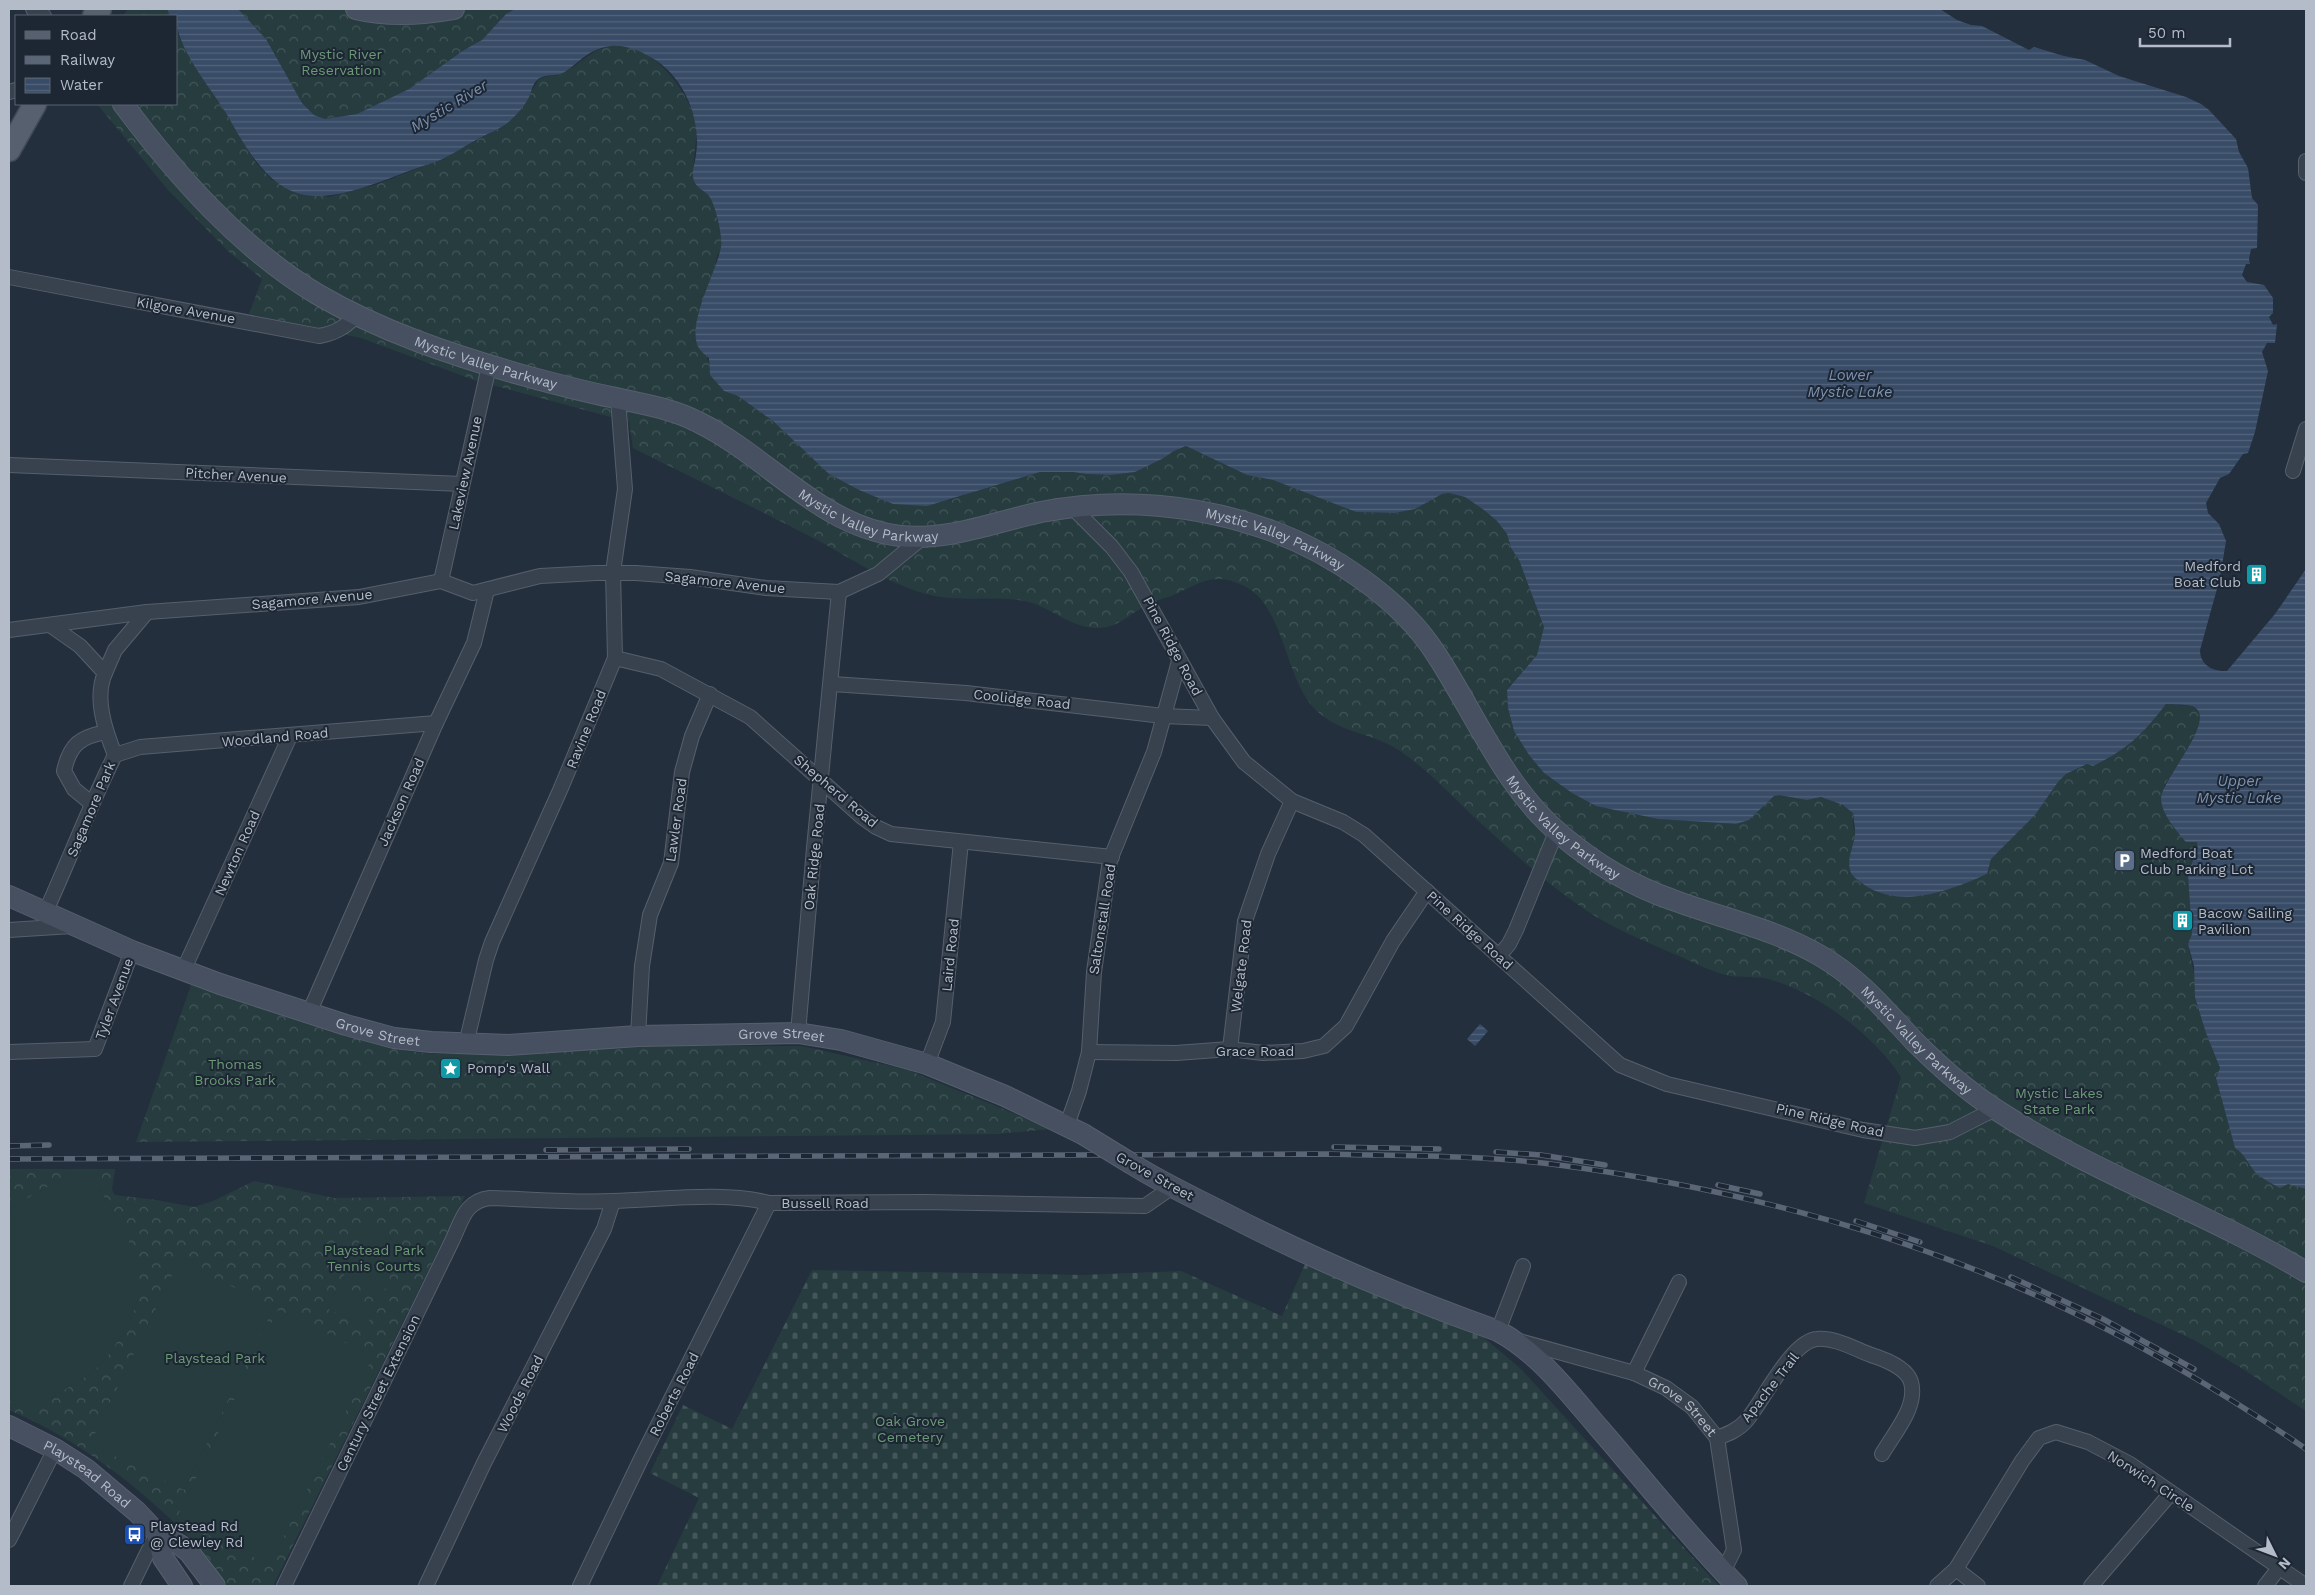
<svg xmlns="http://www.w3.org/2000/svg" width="2315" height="1595" font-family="'Work Sans',sans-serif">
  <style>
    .forest { fill: url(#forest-crowns) }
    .cemetery { fill: url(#cemetery-stones) }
    .pitch { fill: #263c3f }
    .water { fill: url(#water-rules) }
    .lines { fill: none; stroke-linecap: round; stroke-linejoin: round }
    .street-casing { stroke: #565f6c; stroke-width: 16 }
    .secondary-casing { stroke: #565f6c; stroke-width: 22 }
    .primary-casing { stroke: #414a57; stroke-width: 25 }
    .street { stroke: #38414e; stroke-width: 14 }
    .secondary { stroke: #465061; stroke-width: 20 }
    .primary { stroke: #56606e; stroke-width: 22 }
    .rail-casing { stroke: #5a6575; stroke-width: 5.5 }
    .rail { stroke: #1d2633; stroke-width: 4; stroke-dasharray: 11; stroke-linecap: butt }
    .secondary-bridge-casing { stroke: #565f6c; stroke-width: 22; stroke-linecap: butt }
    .secondary-bridge { stroke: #465061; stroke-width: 20 }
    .labels { text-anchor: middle; stroke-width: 4; stroke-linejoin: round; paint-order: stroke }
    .park-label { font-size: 14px; fill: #6b9a76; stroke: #1d2633 }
    .street-label { font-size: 14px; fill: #b4bcc9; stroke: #1d2633 }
    .poi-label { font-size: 14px; fill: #b4bcc9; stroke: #1d2633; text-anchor: start }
    .water-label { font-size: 15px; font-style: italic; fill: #7c92b1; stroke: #1d2633 }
  </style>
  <defs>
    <pattern id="forest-crowns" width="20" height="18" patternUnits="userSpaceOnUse" patternTransform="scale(1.25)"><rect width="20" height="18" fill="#263c3f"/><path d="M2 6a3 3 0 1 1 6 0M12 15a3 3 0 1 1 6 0" fill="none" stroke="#435659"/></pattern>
    <pattern id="cemetery-stones" width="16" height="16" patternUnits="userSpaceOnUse" patternTransform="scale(1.25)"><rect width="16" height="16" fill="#263c3f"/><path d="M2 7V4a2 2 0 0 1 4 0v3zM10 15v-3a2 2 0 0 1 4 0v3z" fill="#435659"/></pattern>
    <pattern id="water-rules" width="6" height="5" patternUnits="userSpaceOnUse" patternTransform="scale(1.25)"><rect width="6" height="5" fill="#394c67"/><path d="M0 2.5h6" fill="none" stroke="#53647b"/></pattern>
  </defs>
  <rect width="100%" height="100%" fill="#242f3e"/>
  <path class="forest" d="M128,9H167L170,16H123Z
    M238,9H515L506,14L482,40L464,50L409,89L357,114L325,119L314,115L302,103L266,39Z
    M176,30L189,57L208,83L256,163L272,180L328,197L378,184L439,160L500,128L523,106L539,79C546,75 554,77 561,74C581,65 593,46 617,45C652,43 692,94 696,126C698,142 690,170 695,182C697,188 706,191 711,197C715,204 723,241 721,249C720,251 718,253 717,256C715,263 715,270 712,278C706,294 699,306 698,324C696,339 711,355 710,375L724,391L738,396L773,421L829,474L859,490L893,504L951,500L991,485L1040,472H1073L1086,474L1111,475L1135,472L1162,459L1174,451L1186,446L1247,475L1273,480L1356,512L1395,513L1415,509L1442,494L1449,493L1465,497L1484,510L1497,521L1507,534L1511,548L1519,560L1544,627L1537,655L1507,689L1508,708L1514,731L1529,755L1544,773L1572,793L1596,806L1658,819L1736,824L1749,820L1774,796L1779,794L1807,800L1821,797L1843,805L1854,814L1853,826L1856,834L1851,852L1850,872C1887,914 1944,893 1987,874L1991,859L2035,815L2058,782L2066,774L2087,764L2093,766C2126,750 2144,733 2166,704L2191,706L2198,710L2201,718L2199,731L2164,786L2165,812L2186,842H2197L2198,851L2187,852L2193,860L2188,876L2192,935L2188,944L2206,1033L2220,1068L2216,1078L2235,1148C2241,1151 2242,1155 2246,1159C2257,1170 2291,1186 2306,1189V1411L2243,1369L2194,1340L1993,1246L1864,1203L1901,1077C1875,1036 1816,991 1768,979C1756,976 1743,978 1730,976C1711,972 1691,961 1674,954C1636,937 1606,926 1573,901C1538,876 1506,846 1474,817C1450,794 1428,770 1400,751C1373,732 1337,734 1313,707C1284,674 1283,602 1242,585C1210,571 1199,585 1171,596C1161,599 1152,602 1143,607C1127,617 1115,629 1095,628C1069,627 1050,606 1024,601C992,595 959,603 926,594C887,583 852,559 817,540C756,508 694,479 633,448L629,422L474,380L361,338L249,314L262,279L229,252L168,190L97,104H176Z
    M191,985L334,1033L406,1051L434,1054H493L645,1046H802L908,1070L1052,1129L997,1134L136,1142Z
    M9,1169H115L112,1190L115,1195L156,1200L194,1207L213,1201L254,1181L334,1198L465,1196L273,1586H228C217,1572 207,1556 195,1543C141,1488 80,1440 9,1410Z
    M1696,1561L1719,1586H1684Z"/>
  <path class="cemetery" d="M1306,1262L1481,1335L1521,1369L1696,1561L1684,1586H657L699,1498L650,1473L683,1405L732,1429L812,1270L1082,1275L1181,1271L1282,1316Z"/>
  <path class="pitch" d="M73,1172H88C110,1206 143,1250 139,1294C137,1308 130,1321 123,1333C116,1344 108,1357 98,1367C79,1384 52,1396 30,1409L15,1405L9,1395V1209Z
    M366,1227L405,1246L397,1264L358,1245Z
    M352,1259L390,1277L382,1295L343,1277Z
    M179,1261L274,1307L184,1490L90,1444Z
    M336,1291L375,1309L366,1327L328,1309Z
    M278,1310L373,1356L270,1565L176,1519Z"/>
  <path class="water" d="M167,9H238L266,39L302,103L314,115L325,119L357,114L409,89L464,50L482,40L506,14L515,9H1940L1957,20L1971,25L1982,26L2029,50L2034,47L2064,56L2085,60L2119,76L2186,97L2201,104L2209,110L2236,139L2239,152L2248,168L2252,198L2258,205L2257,248L2251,249L2249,259L2250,264H2246L2242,275L2247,282L2264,285L2273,298V313L2269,317L2273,325L2277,324L2275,343H2267L2262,352L2268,371L2255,432L2248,453L2243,454L2229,474L2220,478L2206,503L2208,513L2219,524L2226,541L2220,578L2200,650C2200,665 2213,672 2227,671L2275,614L2306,569V1189L2288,1184L2280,1188C2272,1184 2263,1179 2256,1173C2248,1164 2245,1154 2235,1148L2216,1078L2220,1068L2206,1033L2195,997L2194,966L2188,944L2192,934L2188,876L2193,860L2186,852L2198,851L2197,842H2186C2177,831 2162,815 2161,799C2161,779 2221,717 2192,706C2185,704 2174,705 2166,704C2143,734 2128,749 2093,766L2087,764L2066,774L2058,782L2035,815L1991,859L1987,874C1949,891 1900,910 1863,884C1858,880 1851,876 1850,870C1847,859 1853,847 1855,836C1856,829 1853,821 1854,814L1843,805L1821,797L1807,800L1779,795L1774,796L1749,820L1736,824L1658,819L1596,806L1572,793L1544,773L1529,755L1514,731L1508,708L1507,690L1537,655L1544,627L1519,560L1511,548L1507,534L1497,521L1484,510L1465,497L1449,493L1442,494L1415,509L1395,513L1356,512L1273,480L1247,475L1186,446L1174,451L1162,459L1135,472L1111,475L1086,474L1073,472H1040L927,506L893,504L859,490L829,474L773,421L738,396L724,391L710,375L709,358C704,354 699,350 697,344C689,319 716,273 721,247C723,237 715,203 709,196C706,191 698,189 695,183C690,174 695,164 696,155C701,121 686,81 657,61C635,47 614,39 590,53C580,59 573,67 563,73C554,77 543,73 536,81C532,86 531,94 528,99C523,108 514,118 506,124C498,130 489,133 480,138C466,145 452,155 438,161C427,165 416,168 406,172C312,209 280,212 229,118C212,88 176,50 176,16H170Z
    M1480,1024L1488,1031L1475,1046L1467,1039Z"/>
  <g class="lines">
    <defs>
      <g id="street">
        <path d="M33,9L44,16"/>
        <path d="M9,92L16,90"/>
        <path d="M2306,161V173"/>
        <path d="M9,277L319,336C336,333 345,327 357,315"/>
        <path d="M9,465L462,484"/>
        <path d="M2293,471L2306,429"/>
        <path d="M1072,507L1112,547L1131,572L1212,718L1244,762L1292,801L1343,822L1364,835L1620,1065L1667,1084L1863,1130L1915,1138L1950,1132L1995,1109"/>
        <path d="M441,581L489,366"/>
        <path d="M9,630L147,612L359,597L441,581L473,593L540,576L596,573H636L690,577L766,588L839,592L878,574L923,537"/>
        <path d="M615,658L661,669L750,717L862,817L876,827L891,834L1112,857"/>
        <path d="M105,673L115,650L147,612"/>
        <path d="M832,684L966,693L1163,716L1212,718"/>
        <path d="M115,755L140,747L436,723"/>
        <path d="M91,803L74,789L64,771C70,744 80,737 106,732"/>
        <path d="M45,913C69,861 89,807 115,755C105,730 94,698 105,673L80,646L50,625"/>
        <path d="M9,930L72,926"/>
        <path d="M1499,956L1509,944L1516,930L1556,832"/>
        <path d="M184,969L290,736"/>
        <path d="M309,1013L436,723L474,643L487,590"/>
        <path d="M798,1033L814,848L839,592"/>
        <path d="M638,1036L642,966L650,915L671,863L682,772L692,736L710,694"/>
        <path d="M466,1044L486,960L492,942L561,788L615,658L613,572L625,489L618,399"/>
        <path d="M1230,1049L1245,921L1268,854L1292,801"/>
        <path d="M9,1052L95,1049L132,951"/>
        <path d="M1089,1052L1176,1053L1230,1049L1263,1053L1303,1051L1324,1046L1346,1026L1393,941L1427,891"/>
        <path d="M927,1064L943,1022L961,842"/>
        <path d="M1067,1125L1079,1091L1089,1052L1094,972L1110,860L1154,752L1179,661"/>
        <path d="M1498,1331L1523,1266"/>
        <path id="s1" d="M1519,1341L1634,1373L1666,1388L1692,1407L1717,1438L1734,1550L1723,1572"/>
        <path d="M1634,1373L1679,1282"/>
        <path d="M1717,1438C1728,1434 1738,1430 1746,1421C1763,1402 1791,1341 1817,1339C1834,1337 1855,1349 1871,1355C1884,1359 1907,1368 1911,1382C1918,1407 1894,1433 1882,1454"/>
        <path d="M9,1540L55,1449"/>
        <path d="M1956,1569L1978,1586"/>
        <path d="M131,1586L157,1533"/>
        <path d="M284,1586L452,1241C462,1220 465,1201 490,1198C531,1199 572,1203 613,1201C661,1200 723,1191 769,1203L924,1202L1145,1206L1171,1188"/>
        <path d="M426,1586L484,1463L604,1229L613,1201"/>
        <path d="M580,1586L641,1459L769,1203"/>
        <path d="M1937,1586L1956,1569L2022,1461L2039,1438L2056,1432L2088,1442L2130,1464L2306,1586"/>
        <path d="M2091,1586L2171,1493"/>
        <path d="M2265,1586L2280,1567"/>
      </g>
      <g id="secondary">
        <path d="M356,9C389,17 421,15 454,9"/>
        <path id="s2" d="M123,104C177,176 239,247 317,294C380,331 452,355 522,375C552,383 581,391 611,397C641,404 671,408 698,422C768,456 819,526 900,536C949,541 994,522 1041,512C1118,497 1198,504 1272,531C1332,553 1401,599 1436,654C1476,715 1504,787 1561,835C1594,863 1632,886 1673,900C1721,918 1774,929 1819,955C1859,978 1884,1009 1915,1042C1939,1066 1966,1090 1995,1109C2093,1173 2206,1212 2306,1272"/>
        <path id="s3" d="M9,896L132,951L220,984L346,1025L394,1038L431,1042L508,1045L638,1036L798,1033L841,1040L927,1064L1005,1096L1083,1134"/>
        <path d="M1132,1164C1162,1183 1194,1198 1226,1214C1313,1259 1405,1298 1498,1331C1539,1353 1569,1393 1599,1428C1645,1481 1688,1536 1737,1586"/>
        <path id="s4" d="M9,1426L55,1449L86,1469L137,1512L157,1533L180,1545L189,1552L215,1586"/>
        <path d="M157,1533L163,1558L182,1586"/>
      </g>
      <path id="primary" d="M94,16L100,9
        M9,150L35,104"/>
    </defs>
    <use href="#street" class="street-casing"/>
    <use href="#secondary" class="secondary-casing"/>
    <use href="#primary" class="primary-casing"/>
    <use href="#street" class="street"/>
    <use href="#secondary" class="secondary"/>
    <use href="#primary" class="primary"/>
    <defs>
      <path id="rail" d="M9,1146L49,1145
        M1334,1147L1439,1149
        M546,1150L689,1149
        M1496,1152L1541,1155L1605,1165
        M9,1159L1326,1154C1401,1156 1476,1155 1551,1164C1724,1186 1895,1230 2053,1303C2141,1344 2226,1394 2306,1449
        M1718,1185L1760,1194
        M1856,1221L1920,1242
        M2011,1277L2103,1319L2194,1369"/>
    </defs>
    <use href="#rail" class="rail-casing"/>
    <use href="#rail" class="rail"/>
    <defs>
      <path id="secondary-bridge" d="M1083,1134L1132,1164"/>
    </defs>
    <use href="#secondary-bridge" class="secondary-bridge-casing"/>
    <use href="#secondary-bridge" class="secondary-bridge"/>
  </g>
  <defs>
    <symbol id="building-square" viewBox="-11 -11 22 22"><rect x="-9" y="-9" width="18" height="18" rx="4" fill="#0f9aa8" stroke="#1d2633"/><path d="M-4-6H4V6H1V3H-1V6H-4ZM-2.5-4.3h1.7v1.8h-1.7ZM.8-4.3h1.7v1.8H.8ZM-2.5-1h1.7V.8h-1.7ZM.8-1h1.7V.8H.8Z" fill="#fff"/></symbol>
    <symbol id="parking-square" viewBox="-11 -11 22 22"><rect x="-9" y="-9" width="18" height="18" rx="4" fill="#5c6f8a" stroke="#1d2633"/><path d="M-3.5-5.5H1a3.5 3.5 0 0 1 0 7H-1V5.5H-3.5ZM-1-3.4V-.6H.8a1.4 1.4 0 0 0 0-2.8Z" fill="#fff"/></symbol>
    <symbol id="sight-square" viewBox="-11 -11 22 22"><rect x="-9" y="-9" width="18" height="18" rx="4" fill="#0f9aa8" stroke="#1d2633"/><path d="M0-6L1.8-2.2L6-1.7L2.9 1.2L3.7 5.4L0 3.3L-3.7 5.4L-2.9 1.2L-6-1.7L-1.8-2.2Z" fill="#fff"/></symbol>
    <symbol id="bus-square" viewBox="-11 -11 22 22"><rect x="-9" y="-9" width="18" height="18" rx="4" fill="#1a4fb4" stroke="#1d2633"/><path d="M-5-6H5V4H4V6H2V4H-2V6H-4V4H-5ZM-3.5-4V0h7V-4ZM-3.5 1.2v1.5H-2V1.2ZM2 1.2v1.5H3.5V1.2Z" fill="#fff"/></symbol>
  </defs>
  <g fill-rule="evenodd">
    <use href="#building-square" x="2244" y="562" width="25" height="25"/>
    <use href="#parking-square" x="2112" y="848" width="25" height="25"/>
    <use href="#building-square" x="2170" y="908" width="25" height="25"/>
    <use href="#sight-square" x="438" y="1056" width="25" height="25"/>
    <use href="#bus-square" x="122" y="1522" width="25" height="25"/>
  </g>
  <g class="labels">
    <g class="park-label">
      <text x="341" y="59">Mystic River<tspan x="341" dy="16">Reservation</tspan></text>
      <text x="235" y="1069">Thomas<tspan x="235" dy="16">Brooks Park</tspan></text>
      <text x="2059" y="1098">Mystic Lakes<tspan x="2059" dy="16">State Park</tspan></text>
      <text x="374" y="1255">Playstead Park<tspan x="374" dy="16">Tennis Courts</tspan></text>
      <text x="215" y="1363">Playstead Park</text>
      <text x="910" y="1426">Oak Grove<tspan x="910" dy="16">Cemetery</tspan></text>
    </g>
    <g class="street-label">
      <text transform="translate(186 310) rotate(10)" y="5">Kilgore Avenue</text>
      <text dy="5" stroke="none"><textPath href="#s2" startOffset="456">Mystic Valley Parkway</textPath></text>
      <text transform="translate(465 473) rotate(-78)" y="5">Lakeview Avenue</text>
      <text transform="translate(236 475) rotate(3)" y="5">Pitcher Avenue</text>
      <text dy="5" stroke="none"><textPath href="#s2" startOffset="875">Mystic Valley Parkway</textPath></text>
      <text dy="5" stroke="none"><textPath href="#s2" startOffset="1295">Mystic Valley Parkway</textPath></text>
      <text transform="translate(725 582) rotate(6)" y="5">Sagamore Avenue</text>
      <text transform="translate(312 599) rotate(-5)" y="5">Sagamore Avenue</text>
      <text transform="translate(1173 646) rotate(62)" y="5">Pine Ridge Road</text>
      <text transform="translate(1022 699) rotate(6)" y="5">Coolidge Road</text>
      <text transform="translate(586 729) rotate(-68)" y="5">Ravine Road</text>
      <text transform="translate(275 737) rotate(-5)" y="5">Woodland Road</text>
      <text transform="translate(836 791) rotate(40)" y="5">Shepherd Road</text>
      <text transform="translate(401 802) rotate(-66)" y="5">Jackson Road</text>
      <text transform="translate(91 809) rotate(-67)" y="5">Sagamore Park</text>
      <text transform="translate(676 820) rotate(-82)" y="5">Lawler Road</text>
      <text dy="5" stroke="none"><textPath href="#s2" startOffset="1715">Mystic Valley Parkway</textPath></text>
      <text transform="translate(237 853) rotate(-66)" y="5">Newton Road</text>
      <text transform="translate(814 857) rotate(-84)" y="5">Oak Ridge Road</text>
      <text transform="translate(1102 919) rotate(-81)" y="5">Saltonstall Road</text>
      <text transform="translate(1470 930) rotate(42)" y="5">Pine Ridge Road</text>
      <text transform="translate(950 955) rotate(-84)" y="5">Laird Road</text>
      <text transform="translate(1241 966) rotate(-83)" y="5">Welgate Road</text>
      <text transform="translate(114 999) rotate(-70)" y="5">Tyler Avenue</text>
      <text dy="5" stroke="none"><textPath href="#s3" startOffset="394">Grove Street</textPath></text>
      <text dy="5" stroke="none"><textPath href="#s3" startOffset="799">Grove Street</textPath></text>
      <text dy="5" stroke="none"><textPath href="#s2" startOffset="2135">Mystic Valley Parkway</textPath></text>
      <text x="1255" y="1056">Grace Road</text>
      <text transform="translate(1830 1120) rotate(13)" y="5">Pine Ridge Road</text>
      <text transform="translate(1155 1176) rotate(29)" y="5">Grove Street</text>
      <text x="825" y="1208">Bussell Road</text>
      <text transform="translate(1770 1387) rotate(-52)" y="5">Apache Trail</text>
      <text transform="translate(378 1393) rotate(-64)" y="5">Century Street Extension</text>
      <text transform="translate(520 1394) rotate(-63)" y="5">Woods Road</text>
      <text transform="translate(674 1394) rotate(-63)" y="5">Roberts Road</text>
      <text dy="5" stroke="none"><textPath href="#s1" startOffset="179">Grove Street</textPath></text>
      <text dy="5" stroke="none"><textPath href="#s4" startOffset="92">Playstead Road</textPath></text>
      <text transform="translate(2151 1481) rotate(33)" y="5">Norwich Circle</text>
    </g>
    <g class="poi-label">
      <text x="2241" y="571" text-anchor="end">Medford<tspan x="2241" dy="16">Boat Club</tspan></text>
      <text x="2140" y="858">Medford Boat<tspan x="2140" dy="16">Club Parking Lot</tspan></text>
      <text x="2198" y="918">Bacow Sailing<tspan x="2198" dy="16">Pavilion</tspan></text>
      <text x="467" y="1073">Pomp's Wall</text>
      <text x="150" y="1531">Playstead Rd<tspan x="150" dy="16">@ Clewley Rd</tspan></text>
    </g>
    <g class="water-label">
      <text transform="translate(449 106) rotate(-31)" y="5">Mystic River</text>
      <text x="1850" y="380">Lower<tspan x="1850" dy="17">Mystic Lake</tspan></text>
      <text x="2239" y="786">Upper<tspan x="2239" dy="17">Mystic Lake</tspan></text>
    </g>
  </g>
  <rect width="2315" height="1595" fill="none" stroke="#b4bcc9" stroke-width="20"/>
  <rect x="15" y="15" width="162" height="90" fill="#1d2633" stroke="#59626f"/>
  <rect x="25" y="31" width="25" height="8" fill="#56606e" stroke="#59626f"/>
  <text x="60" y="40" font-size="15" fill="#b4bcc9">Road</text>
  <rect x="25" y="56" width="25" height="8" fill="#5a6575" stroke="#59626f"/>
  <text x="60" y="65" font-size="15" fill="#b4bcc9">Railway</text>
  <rect x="25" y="78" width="25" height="15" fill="url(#water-rules)" stroke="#59626f"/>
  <text x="60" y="90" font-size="15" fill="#b4bcc9">Water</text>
  <g transform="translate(2275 1555) rotate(132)" stroke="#1d2633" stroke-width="4" paint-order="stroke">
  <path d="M0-4L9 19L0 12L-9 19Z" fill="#b4bcc9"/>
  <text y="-8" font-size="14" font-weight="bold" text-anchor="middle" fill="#b4bcc9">N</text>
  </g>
  <path d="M2140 38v8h90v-8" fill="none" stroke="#b4bcc9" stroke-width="2.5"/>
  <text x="2148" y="38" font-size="15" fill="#b4bcc9" stroke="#1d2633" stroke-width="4" paint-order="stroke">50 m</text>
</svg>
